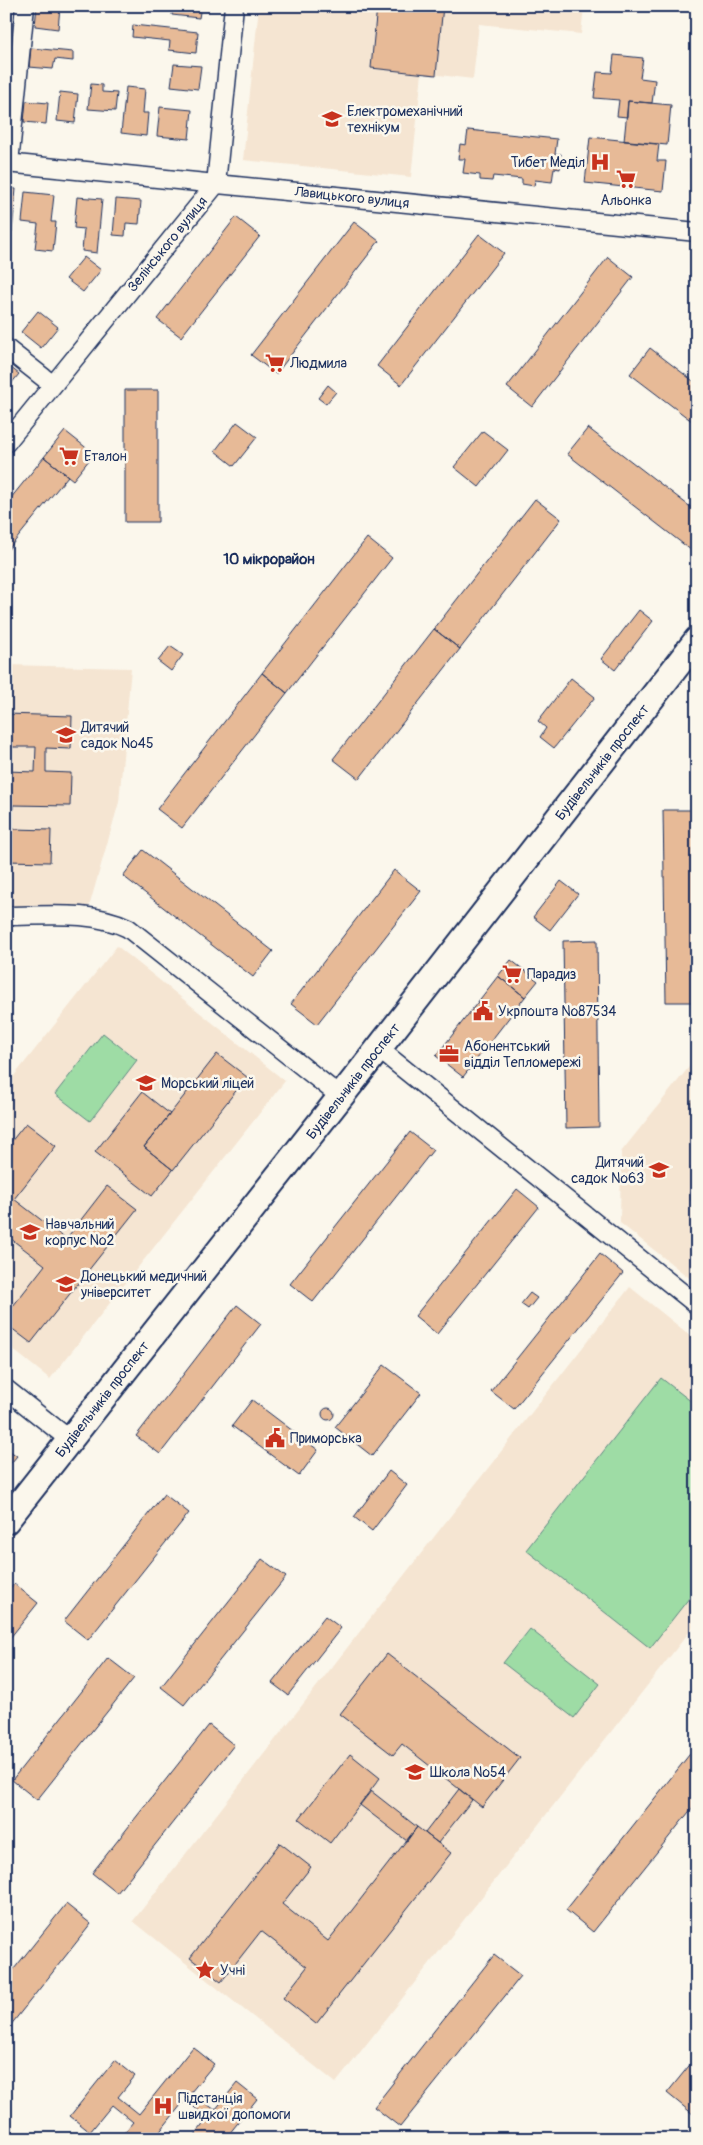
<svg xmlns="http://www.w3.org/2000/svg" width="703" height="2145" font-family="Pangolin,sans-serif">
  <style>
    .built { fill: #f5e5d2 }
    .green { fill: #9edca5; stroke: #5c8682 }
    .building { fill: #e7ba97; stroke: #1b2f5e }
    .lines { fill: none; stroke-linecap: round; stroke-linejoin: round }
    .street-casing { stroke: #1b2f5e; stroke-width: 21 }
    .secondary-casing { stroke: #1b2f5e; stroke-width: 29 }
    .street { stroke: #fbf7ec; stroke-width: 18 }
    .secondary { stroke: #fbf7ec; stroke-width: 25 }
    .labels { text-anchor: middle; stroke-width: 5; stroke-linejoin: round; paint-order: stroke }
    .poi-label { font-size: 14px; fill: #1b2f5e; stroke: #fbf7ec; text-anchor: start }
    .street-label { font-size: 14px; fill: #1b2f5e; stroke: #fbf7ec }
    .neighbourhood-label { font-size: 15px; font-weight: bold; fill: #1b2f5e; stroke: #fbf7ec }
  </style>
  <rect width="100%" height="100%" fill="#fbf7ec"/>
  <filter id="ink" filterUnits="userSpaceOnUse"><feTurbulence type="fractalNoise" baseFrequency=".02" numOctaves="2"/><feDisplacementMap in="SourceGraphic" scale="10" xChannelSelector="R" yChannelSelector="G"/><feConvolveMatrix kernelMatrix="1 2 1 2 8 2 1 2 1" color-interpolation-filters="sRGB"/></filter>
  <g filter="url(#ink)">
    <path class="built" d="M259,6H584L581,34L479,24L473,79L422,73L411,177L243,160Z
      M6,665L131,668L119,802L89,907L6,906Z
      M117,946L285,1081L50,1379L6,1344V1086Z
      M697,1057V1284L620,1223L621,1152Z
      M630,1287L697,1341V1622L336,2083L133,1921Z"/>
    <path class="green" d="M103,1033L137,1060L90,1121L55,1094Z
      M661,1378L697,1406V1588L650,1648L526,1550Z
      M530,1629L600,1684L574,1718L503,1663Z"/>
    <path class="building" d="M37,6L60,7L58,29L35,26Z
      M164,6H201L199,18L172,15L173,7Z
      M377,6H443L436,75L371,68Z
      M133,25L198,32L196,53L169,50L170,41L132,37Z
      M31,48L73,52V61L55,59L53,69L29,67Z
      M614,55L643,58L640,78L655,80L652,103L628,101L627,117L617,116L619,100L594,98L597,72L612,73Z
      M174,64L201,66L198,89L171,86Z
      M91,84L102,85V92L117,93L115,111L88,109Z
      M126,87L145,89L143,113H148L146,136L121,133Z
      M60,92L78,94L75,123L57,121Z
      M26,101L48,103L46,124L24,122Z
      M628,101L671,105L667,145L624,141Z
      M160,107L192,110L189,139L157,136Z
      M468,130L557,139L555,154H561L560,169L554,168L552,182L535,180L534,186L522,184V179L493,176L492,181L480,180V175L463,173L465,159H458L460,144L466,145Z
      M590,137L659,144L657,161H666L663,191L585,183Z
      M6,188L16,189L12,232H6Z
      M25,192L54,195L51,222H56L53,251L35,249L38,224L22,222Z
      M77,197L102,199L97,253L82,251L84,229L74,228Z
      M116,199L141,201L139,224L126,223L125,236L113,235Z
      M236,217L260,236L181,337L157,319Z
      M354,222L379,241L276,374L251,355Z
      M479,234L504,253L401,385L377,366Z
      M84,257L101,270L83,292L66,279Z
      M608,257L633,277L532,407L507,387Z
      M38,311L58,327L41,348L21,332Z
      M650,348L697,384V425L630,374Z
      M6,364L19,374L6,390Z
      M328,385L336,392L326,404L318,398Z
      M125,390H158V522H125Z
      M237,422L257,437L234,466L215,451Z
      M588,428L697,512L696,554L567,454Z
      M65,431L94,454L73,480L44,457Z
      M483,431L508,450L479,487L454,467Z
      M44,457L68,476L6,552V504Z
      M535,499L561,519L460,649L434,629Z
      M367,538L392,558L287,693L262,673Z
      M639,610L653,621L615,670L601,659Z
      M434,629L460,649L359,779L333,759Z
      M170,646L183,655L171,671L158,661Z
      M262,673L287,693L182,828L157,809Z
      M571,678L595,697L554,748L540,737L546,728L538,721Z
      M6,714L72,716L71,749L46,748V772L71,773L70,806L13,805V829L51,830L50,862L6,861V771L35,772L36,747H6Z
      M663,810H697V1002H666Z
      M143,850L273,951L253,977L123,876Z
      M394,870L421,891L317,1024L291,1004Z
      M561,881L578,894L550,930L533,917Z
      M597,940L599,1127L566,1128L563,941Z
      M511,960L538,981L525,997L498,976Z
      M498,976L525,997L463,1077L436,1056Z
      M217,1054L247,1077L173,1170L144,1147Z
      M142,1092L170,1114L144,1147L173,1170L152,1196L95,1152Z
      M691,1100H697V1133H691Z
      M26,1123L56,1146L14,1199L66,1239L107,1186L137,1209L31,1343L6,1324V1315L45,1265L6,1235V1148Z
      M410,1132L433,1150L313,1302L290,1284Z
      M691,1167H697V1201H691Z
      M517,1189L539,1207L437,1334L415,1316Z
      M691,1235H697V1267H692Z
      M600,1254L623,1273L514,1409L491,1391Z
      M530,1293L537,1298L528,1309L521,1304Z
      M237,1305L261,1324L160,1454L136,1436Z
      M384,1365L421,1393L372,1456L335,1427Z
      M252,1400L318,1450L299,1476L232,1426Z
      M322 1414a6 6 0 1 1 12 0a6 6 0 1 1-12 0Z
      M6,1448L17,1456L6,1469Z
      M389,1471L407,1485L372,1531L354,1517Z
      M164,1494L189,1513L88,1640L64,1621Z
      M262,1559L286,1577L184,1705L161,1687Z
      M14,1584L38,1603L6,1643V1593Z
      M325,1616L341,1628L288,1695L272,1683Z
      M387,1654L520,1758L482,1807L402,1744L393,1755L340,1714Z
      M108,1658L134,1678L37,1800L12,1780Z
      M209,1725L234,1745L117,1893L92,1873Z
      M697,1745V1802L593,1932L566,1910Z
      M350,1754L380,1778L330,1843L299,1819Z
      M459,1789L472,1800L438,1843L425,1833Z
      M371,1791L417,1827L407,1841L360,1805Z
      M417,1827L451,1853L316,2024L283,1998L307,1967L261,1931L221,1982L190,1958L280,1843L311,1867L282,1904L328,1941Z
      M66,1904L91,1924L6,2031V1979Z
      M494,1955L521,1976L400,2127L374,2107Z
      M193,2047L214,2064L191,2092L215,2110L237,2083L257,2099L225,2139H192L208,2118L185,2100L154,2139H119L133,2122L112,2105L90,2132L70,2116L115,2060L135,2076L118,2097L139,2114Z
      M697,2056V2111L694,2115L667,2093Z
      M354,2133L360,2139H349Z"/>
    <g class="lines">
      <defs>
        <path id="street" d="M6,163L697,232
          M9,163L25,6
          M6,348L53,385
          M6,443L216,184L234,6
          M6,916C46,916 91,910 128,928L341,1097
          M379,1049L697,1305
          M6,1389L70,1440"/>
        <path id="secondary" d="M6,1521L368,1062L697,640"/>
      </defs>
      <use href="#street" class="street-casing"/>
      <use href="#secondary" class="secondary-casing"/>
      <use href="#street" class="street"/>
      <use href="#secondary" class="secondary"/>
    </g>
  </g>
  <defs>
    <symbol id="university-bare" viewBox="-9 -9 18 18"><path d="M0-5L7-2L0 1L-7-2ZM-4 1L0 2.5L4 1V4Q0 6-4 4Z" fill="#c8321e" stroke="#fbf7ec" stroke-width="2.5" paint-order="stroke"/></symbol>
    <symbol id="hospital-bare" viewBox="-9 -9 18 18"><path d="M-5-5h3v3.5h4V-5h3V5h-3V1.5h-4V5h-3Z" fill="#c8321e" stroke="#fbf7ec" stroke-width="2.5" paint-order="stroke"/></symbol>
    <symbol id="supermarket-bare" viewBox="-9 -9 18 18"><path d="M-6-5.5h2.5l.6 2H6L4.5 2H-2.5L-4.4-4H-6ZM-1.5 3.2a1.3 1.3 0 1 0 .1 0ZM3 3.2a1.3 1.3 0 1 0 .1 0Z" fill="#c8321e" stroke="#fbf7ec" stroke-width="2.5" paint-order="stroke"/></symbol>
    <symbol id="school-bare" viewBox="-9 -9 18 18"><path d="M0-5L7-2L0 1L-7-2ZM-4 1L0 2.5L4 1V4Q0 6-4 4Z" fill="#c8321e" stroke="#fbf7ec" stroke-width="2.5" paint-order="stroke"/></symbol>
    <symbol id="civic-bare" viewBox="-9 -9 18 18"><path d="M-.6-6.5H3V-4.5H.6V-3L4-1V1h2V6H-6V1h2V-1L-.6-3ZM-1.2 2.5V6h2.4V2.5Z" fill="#c8321e" stroke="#fbf7ec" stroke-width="2.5" paint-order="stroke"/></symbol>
    <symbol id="office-bare" viewBox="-9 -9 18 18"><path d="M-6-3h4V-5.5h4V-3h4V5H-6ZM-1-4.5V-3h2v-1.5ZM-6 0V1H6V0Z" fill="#c8321e" stroke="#fbf7ec" stroke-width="2.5" paint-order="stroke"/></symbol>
    <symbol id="sight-bare" viewBox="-9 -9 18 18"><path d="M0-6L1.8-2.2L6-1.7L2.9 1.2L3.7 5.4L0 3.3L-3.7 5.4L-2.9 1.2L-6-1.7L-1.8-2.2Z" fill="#c8321e" stroke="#fbf7ec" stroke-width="2.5" paint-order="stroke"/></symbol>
  </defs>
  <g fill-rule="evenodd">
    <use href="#university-bare" x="318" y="105" width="28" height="28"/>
    <use href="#hospital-bare" x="586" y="148" width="28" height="28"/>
    <use href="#supermarket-bare" x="612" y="165" width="28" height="28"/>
    <use href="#supermarket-bare" x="261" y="349" width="28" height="28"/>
    <use href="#supermarket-bare" x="55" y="442" width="28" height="28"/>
    <use href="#school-bare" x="52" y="721" width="28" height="28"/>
    <use href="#supermarket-bare" x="498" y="960" width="28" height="28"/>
    <use href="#civic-bare" x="469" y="997" width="28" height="28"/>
    <use href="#office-bare" x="435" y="1040" width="28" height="28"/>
    <use href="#school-bare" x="132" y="1069" width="28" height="28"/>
    <use href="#school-bare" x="645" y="1156" width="28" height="28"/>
    <use href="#university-bare" x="16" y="1218" width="28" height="28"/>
    <use href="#university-bare" x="52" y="1270" width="28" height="28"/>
    <use href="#civic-bare" x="261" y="1424" width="28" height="28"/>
    <use href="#school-bare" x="401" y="1758" width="28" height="28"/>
    <use href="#sight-bare" x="191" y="1956" width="28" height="28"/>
    <use href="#hospital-bare" x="149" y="2092" width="28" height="28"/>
  </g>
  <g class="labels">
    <g class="poi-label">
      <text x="347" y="116">Електромеханічний<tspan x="347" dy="16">технікум</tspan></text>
      <text x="585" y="167" text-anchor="end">Тибет Меділ</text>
      <text x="626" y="205" text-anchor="middle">Альонка</text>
      <text x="290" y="368">Людмила</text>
      <text x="84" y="461">Еталон</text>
      <text x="81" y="732">Дитячий<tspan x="81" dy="16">садок №45</tspan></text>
      <text x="527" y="979">Парадиз</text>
      <text x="498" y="1016">Укрпошта №87534</text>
      <text x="464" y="1051">Абонентський<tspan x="464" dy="16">відділ Тепломережі</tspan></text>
      <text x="161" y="1088">Морський ліцей</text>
      <text x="644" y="1167" text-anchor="end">Дитячий<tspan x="644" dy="16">садок №63</tspan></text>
      <text x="45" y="1229">Навчальний<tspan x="45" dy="16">корпус №2</tspan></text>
      <text x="81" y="1281">Донецький медичний<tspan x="81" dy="16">університет</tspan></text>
      <text x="290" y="1443">Приморська</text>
      <text x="430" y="1777">Школа №54</text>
      <text x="220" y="1975">Учні</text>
      <text x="178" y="2103">Підстанція<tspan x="178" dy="16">швидкої допомоги</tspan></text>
    </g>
    <g class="street-label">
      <text transform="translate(352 197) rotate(6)" y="5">Лавицького вулиця</text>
      <text transform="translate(167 244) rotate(-51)" y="5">Зелінського вулиця</text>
      <text transform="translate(602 762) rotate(-52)" y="5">Будівельників проспект</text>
      <text transform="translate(353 1081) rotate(-52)" y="5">Будівельників проспект</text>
      <text transform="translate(102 1399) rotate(-52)" y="5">Будівельників проспект</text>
    </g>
    <g class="neighbourhood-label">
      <text x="269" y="564">10 мікрорайон</text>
    </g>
  </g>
  <rect width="703" height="2145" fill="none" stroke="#fbf7ec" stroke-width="25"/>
  <rect x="12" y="12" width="678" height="2120" fill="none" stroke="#1b2f5e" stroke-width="2" filter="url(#ink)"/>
</svg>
